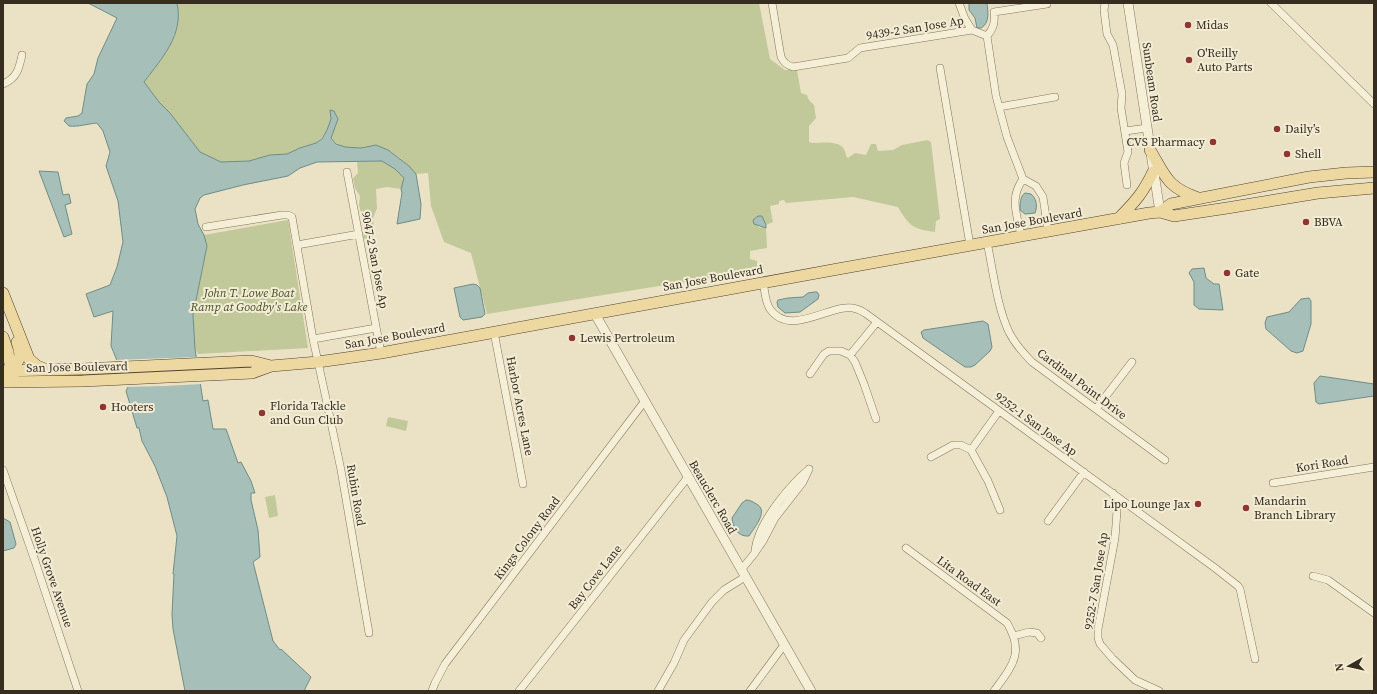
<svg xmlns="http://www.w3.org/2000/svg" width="1377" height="694" font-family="'Source Serif 4',serif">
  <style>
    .green { fill: #c1c99a }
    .water { fill: #a7bfb9; stroke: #6e8d87 }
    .pier { fill: #ebe2c5 }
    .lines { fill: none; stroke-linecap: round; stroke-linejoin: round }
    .minor-casing { stroke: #85745d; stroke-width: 8 }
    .tertiary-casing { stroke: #85745d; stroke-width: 10 }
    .primary-casing { stroke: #534330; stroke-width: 12 }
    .minor { stroke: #f6efd8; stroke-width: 7 }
    .tertiary { stroke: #f6efd8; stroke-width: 9 }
    .primary { stroke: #ecd8a0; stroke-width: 11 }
    .poi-dot { fill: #903531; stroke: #f3ecd5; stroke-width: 1.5 }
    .labels { text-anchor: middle; stroke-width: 4; stroke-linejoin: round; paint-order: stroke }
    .poi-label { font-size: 12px; fill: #362c1f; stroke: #f3ecd5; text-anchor: start }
    .street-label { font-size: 12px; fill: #362c1f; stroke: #f3ecd5 }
    .park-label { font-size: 12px; font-style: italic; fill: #445127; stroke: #f3ecd5 }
  </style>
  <rect width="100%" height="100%" fill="#ebe2c5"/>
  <path class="green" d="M177,3H759L770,59L785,70H797L801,93L807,95L809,100L814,105L816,118L809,126V142L812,143C822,143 838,140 844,149C846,153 845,155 848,158L855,153L866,155L871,144H876L878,151L893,150L902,145L927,140L931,142L940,219L936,221L935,232C913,229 909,226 898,207L853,197L786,203L784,200L779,201V204L770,206L773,222L766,225L762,216L758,227L766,228L767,248L750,251V259L757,261V265L763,264L764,269L487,314L471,253L444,242L431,206L428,173L416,174C406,163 392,150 378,146C374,144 370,146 366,147C353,150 339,148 331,138L338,119L330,111L331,119L327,130L322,138L316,143L300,148L287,154L270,155L249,161L221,162L200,152L170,113L159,102L144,82C162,58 184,35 177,3Z
    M382,161L395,169L405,178L401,189L387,187L376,189L377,208L373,218L374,230L372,240L368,243L363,237L365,228L359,205L360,196L355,188L353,178L358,173L357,162Z
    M288,220L308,348L198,354L195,349L193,315L207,246L204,235Z
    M388,417L408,421L406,431L386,426Z
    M275,495L278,516L269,518L265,497Z"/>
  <path class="water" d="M88,3H177C184,35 162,58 144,82L159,102L170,113L200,152L221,162L249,161L270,155L287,154L300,148L316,143L322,139L327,130L331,119L330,110L334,111L338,119L331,138L336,144L345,147L361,148L376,145L388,150L409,166L416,174L421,204L420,219L397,224L402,193L401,189L404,178L395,169L382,161L317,162L300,168L288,176L243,185L204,195L200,198L195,209L198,224L204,235L207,246L193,315L195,349L203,401L208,400L213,429H226L238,463L241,462L251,481L255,493H251V500L258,530L260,557L253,562L273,641L280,650L281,649L311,677L304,691H185L173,629L172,614L174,574H173L177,536L167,497L155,466L142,441L139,428H137L126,391L128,387L111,346L113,311L94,317L86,294L110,285L117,267L123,242L118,201L106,166L110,152L103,131L97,123C87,124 78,127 69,126L64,121L66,118L78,116L82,113L87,84L94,74L98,58L117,18Z
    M969,3H987C988,12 990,23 981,28H977L975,18L969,10Z
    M39,171L58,172L63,195L69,194L71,203L65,205L72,234L64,237Z
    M1025,193L1031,194C1036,198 1038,206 1035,213L1025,214L1020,210C1020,205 1020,196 1025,193Z
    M758,216H762L766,225V228L754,224L753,220Z
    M1204,268L1206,278L1214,284H1219L1223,310L1199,309L1194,305V282L1189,273L1192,269Z
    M473,284L477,285L480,288L485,314L482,317L463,320L460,317L454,288Z
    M814,292H817L819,295L818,299L800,312L785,313L778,307L777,302L778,300L788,298L803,297L808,293Z
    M1309,298L1311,301V324L1303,351L1297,353L1291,351L1266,329L1265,323L1267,317L1289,312L1301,299Z
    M983,321L988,324L992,347L990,351L975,365L971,367H965L923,338L921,332L924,330Z
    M1320,376L1374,384V396L1319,404L1316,402L1314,383Z
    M746,500C751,500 753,502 758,505C768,512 754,528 749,536C738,537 733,528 732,518L742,503Z
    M3,518L10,522L16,544L14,548L3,551Z"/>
  <path class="pier" d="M198,357L203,384L164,386L126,387L114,360Z"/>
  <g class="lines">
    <defs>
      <path id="minor" d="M772,3L781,57C784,63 787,65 793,67L848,58L860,48L972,30
        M959,3L965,19L972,30L987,36L996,96L1007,137L1023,179L1036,186L1043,197L1048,231
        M1105,3L1104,10L1107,34L1113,45L1122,94L1121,108L1128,152L1124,163L1127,185
        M1271,3L1374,104
        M987,36C994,28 995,22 994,12L1047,4
        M940,68L970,245
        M3,84C17,78 19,69 22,55
        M999,107L1055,97
        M1125,131L1147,128
        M347,172L381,353
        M206,227L282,215H288L292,217L313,339L325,394L341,470L369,633
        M1021,236C1017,213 1009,199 1023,179
        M987,242C993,270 997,307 1009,332C1015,344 1023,353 1032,362L1165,460
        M297,245L359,234
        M763,282C765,291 765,302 770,309C788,335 822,310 845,308C852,307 859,309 865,313L1215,568L1238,586L1240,589L1255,659
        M494,332L523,484
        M313,339L376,328
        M850,355L877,322
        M810,374L824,354L829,351H841L850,355L855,362L864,384L876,419
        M1096,409L1132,362
        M971,450L999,411
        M931,457L953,445H961L971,450L988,481L1000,510
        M3,470L35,561L78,691
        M1273,483L1374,467
        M1113,493L1117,511L1115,538L1098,629V638L1100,644L1113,659L1135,680L1159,691
        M1048,521L1084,472
        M906,548L1007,623C1025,653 1012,666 994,691
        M755,550C756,546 756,542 758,538C765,516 790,485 808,470
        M741,570L754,554L763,541L775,518L803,482L809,469
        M1313,576L1328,580L1374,613
        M1014,636L1029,632L1037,633L1041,638
        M432,691L435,683L445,664L644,402
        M519,691L688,477
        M658,691L674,663L684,640L712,602L724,590L745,577
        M750,691L784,645"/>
      <path id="tertiary" d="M1128,3L1160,212
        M595,314L811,691"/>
      <path id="primary" d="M1150,150C1166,177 1167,187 1198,198
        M1160,212L1171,204L1309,177L1346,173L1374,172
        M1118,219C1135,202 1143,193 1153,172
        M3,293L29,359L37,366L45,369
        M3,337L8,352L11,371L13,376
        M3,371L83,369L251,361L271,366
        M8,374C19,360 23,360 17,342
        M3,382L83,381L252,373L271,366L318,362L381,353L838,269L1149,213L1160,212L1174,216L1227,208L1318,193L1374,188"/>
    </defs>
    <use href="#minor" class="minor-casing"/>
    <use href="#tertiary" class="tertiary-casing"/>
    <use href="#primary" class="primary-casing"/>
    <use href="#minor" class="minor"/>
    <use href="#tertiary" class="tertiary"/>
    <use href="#primary" class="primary"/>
  </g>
  <g class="poi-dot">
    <circle cx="1188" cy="25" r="4"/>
    <circle cx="1189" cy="60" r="4"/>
    <circle cx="1277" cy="129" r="4"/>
    <circle cx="1213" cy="142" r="4"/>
    <circle cx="1287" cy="154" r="4"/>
    <circle cx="1306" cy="222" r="4"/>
    <circle cx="1227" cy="273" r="4"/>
    <circle cx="572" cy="338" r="4"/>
    <circle cx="103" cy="407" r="4"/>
    <circle cx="262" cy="413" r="4"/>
    <circle cx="1198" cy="504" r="4"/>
    <circle cx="1246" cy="508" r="4"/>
  </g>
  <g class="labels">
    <g class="poi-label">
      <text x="1196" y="29">Midas</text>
      <text x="1197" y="57">O'Reilly<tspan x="1197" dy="14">Auto Parts</tspan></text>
      <text x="1285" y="133">Daily’s</text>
      <text x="1205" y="146" text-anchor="end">CVS Pharmacy</text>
      <text x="1295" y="158">Shell</text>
      <text x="1314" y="226">BBVA</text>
      <text x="1235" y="277">Gate</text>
      <text x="580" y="342">Lewis Pertroleum</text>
      <text x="270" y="410">Florida Tackle<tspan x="270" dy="14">and Gun Club</tspan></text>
      <text x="111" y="411">Hooters</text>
      <text x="1254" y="505">Mandarin<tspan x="1254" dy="14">Branch Library</tspan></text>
      <text x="1190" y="508" text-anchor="end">Lipo Lounge Jax</text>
    </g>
    <g class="street-label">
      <text transform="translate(915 28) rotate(-9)" y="4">9439-2 San Jose Ap</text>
      <text transform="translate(1152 82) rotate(82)" y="4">Sunbeam Road</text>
      <text transform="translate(1032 221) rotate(-10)" y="4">San Jose Boulevard</text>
      <text transform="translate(375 260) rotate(79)" y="4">9047-2 San Jose Ap</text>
      <text transform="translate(713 278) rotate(-10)" y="4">San Jose Boulevard</text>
      <text transform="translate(395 336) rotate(-10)" y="4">San Jose Boulevard</text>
      <text transform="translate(77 367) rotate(-1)" y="4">San Jose Boulevard</text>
      <text transform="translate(1082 384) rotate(37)" y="4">Cardinal Point Drive</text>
      <text transform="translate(520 406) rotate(79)" y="4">Harbor Acres Lane</text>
      <text transform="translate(1036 424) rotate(36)" y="4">9252-1 San Jose Ap</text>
      <text transform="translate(1322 464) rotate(-9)" y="4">Kori Road</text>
      <text transform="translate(356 495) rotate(80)" y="4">Rubin Road</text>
      <text transform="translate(713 497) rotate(60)" y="4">Beauclerc Road</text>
      <text transform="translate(527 538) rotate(-53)" y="4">Kings Colony Road</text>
      <text transform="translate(52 577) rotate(71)" y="4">Holly Grove Avenue</text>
      <text transform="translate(595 577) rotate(-52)" y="4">Bay Cove Lane</text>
      <text transform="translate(969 581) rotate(36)" y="4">Lita Road East</text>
      <text transform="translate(1096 581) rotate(-81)" y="4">9252-7 San Jose Ap</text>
    </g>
    <g class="park-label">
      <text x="249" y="297">John T. Lowe Boat<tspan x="249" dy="14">Ramp at Goodby's Lake</tspan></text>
    </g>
  </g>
  <rect width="1377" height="694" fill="none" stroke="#362c1f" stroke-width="8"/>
  <g transform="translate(1349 666) rotate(262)" stroke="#f3ecd5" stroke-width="3" paint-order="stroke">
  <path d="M0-3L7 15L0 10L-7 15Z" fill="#362c1f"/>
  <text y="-6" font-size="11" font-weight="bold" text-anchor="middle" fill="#362c1f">N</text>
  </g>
</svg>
